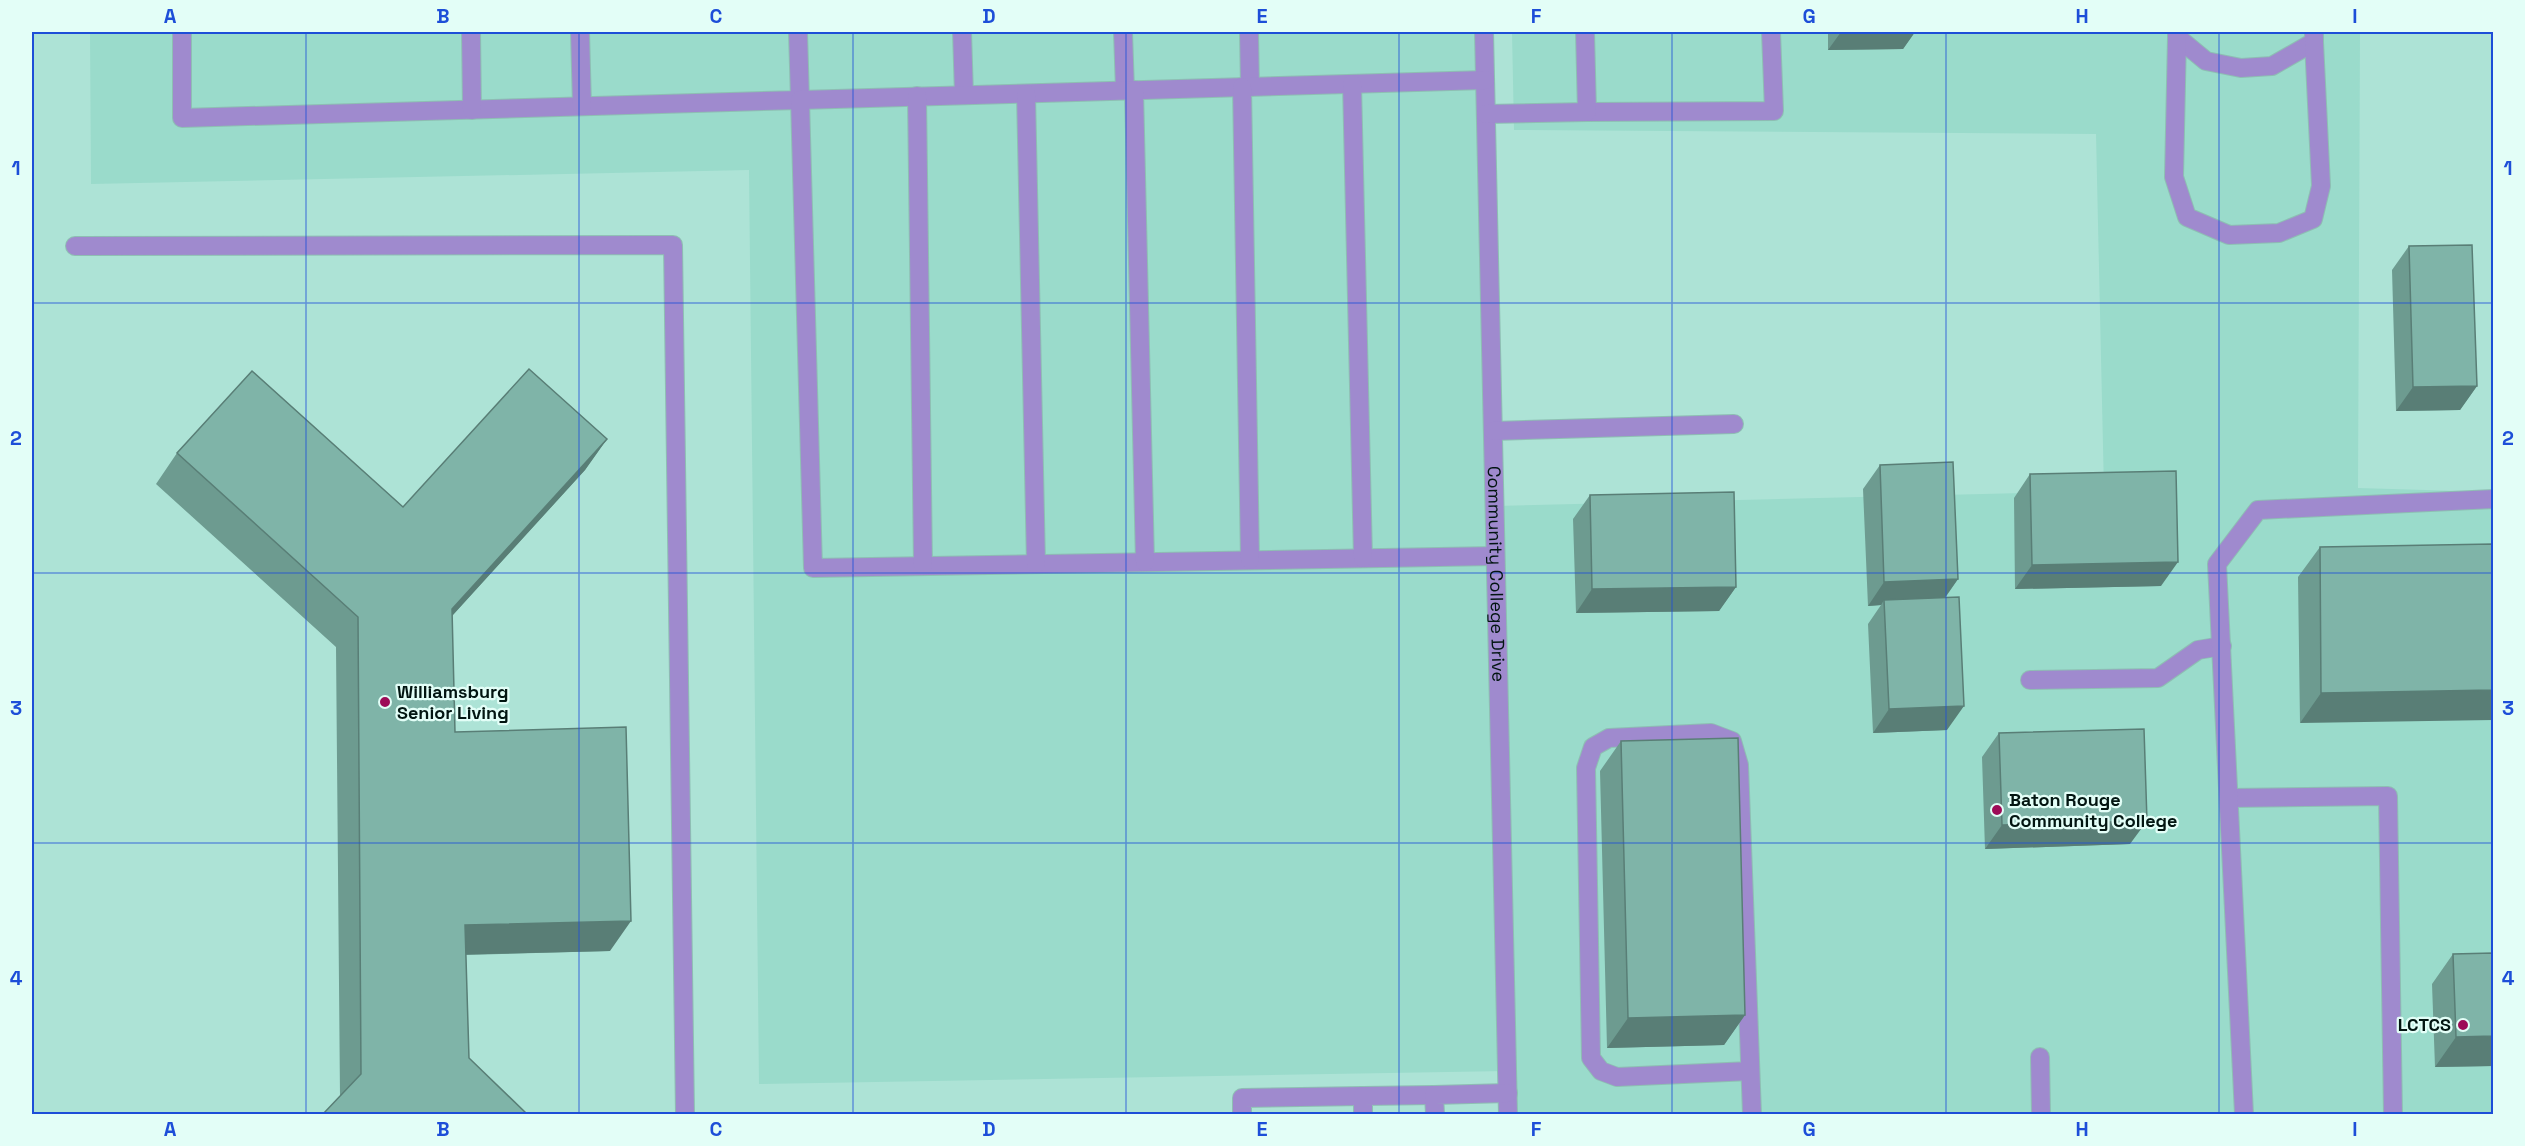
<svg xmlns="http://www.w3.org/2000/svg" width="2525" height="1146" font-family="'Space Grotesk',sans-serif">
  <style>
    .built { fill: #9adbcb }
    .lines { fill: none; stroke-linecap: round; stroke-linejoin: round }
    .minor-casing { stroke: #8ebeb3; stroke-width: 20 }
    .minor { stroke: #9f8ace; stroke-width: 18 }
    .wall { fill: #6d9b90 }
    .shaded-wall { fill: #597e76 }
    .building { fill: #7fb4a8; stroke: #597e76; stroke-width: 1.5 }
    .grid { fill: none; stroke: #1d4ed8; stroke-width: 1.5; stroke-opacity: 0.55 }
    .poi-dot { fill: #9d0b57; stroke: #e3fef7; stroke-width: 2 }
    .labels { text-anchor: middle; stroke-width: 4.5; stroke-linejoin: round; paint-order: stroke }
    .street-label { font-size: 18px; fill: #021511; stroke: #e3fef7 }
    .poi-label { font-size: 18px; font-weight: bold; fill: #021511; stroke: #e3fef7; text-anchor: start }
    .neatline { fill: none; stroke: #1d4ed8; stroke-width: 2 }
    .grid-label { font-size: 20px; text-anchor: middle; font-weight: bold; fill: #1d4ed8 }
  </style>
  <rect width="100%" height="100%" fill="#ade3d6"/>
  <path class="built" d="M90,32H1484L1495,506L2104,491L2096,134L1514,130L1512,32H2360L2358,488L2493,492V1114H1508L1507,1071L759,1084L749,170L91,184Z"/>
  <g class="lines">
    <defs>
      <g id="minor">
        <path d="M182,32V118L800,100L798,32"/>
        <path d="M471,32L472,110"/>
        <path d="M580,32L582,106"/>
        <path d="M962,32L964,95"/>
        <path d="M1123,32L1125,90"/>
        <path d="M1249,32L1250,87"/>
        <path id="s1" d="M1484,32L1508,1114"/>
        <path d="M2177,32V37L2206,61L2241,68L2272,66L2314,42V32"/>
        <path d="M2177,37L2174,177L2187,217L2229,235L2279,233L2313,219L2321,186L2314,42"/>
        <path d="M1485,80L800,100L813,568L1495,556"/>
        <path d="M1352,84L1363,558"/>
        <path d="M1242,87L1250,560"/>
        <path d="M1134,90L1145,562"/>
        <path d="M1026,94L1036,564"/>
        <path d="M917,96L923,566"/>
        <path d="M1587,112L1774,111L1771,32"/>
        <path d="M1486,114L1587,112L1585,32"/>
        <path d="M75,246L673,245L685,1114"/>
        <path d="M1493,431L1734,424"/>
        <path d="M2030,680L2158,678L2198,650L2222,646"/>
        <path d="M2229,798L2388,796L2393,1114"/>
        <path d="M2040,1057L2041,1114"/>
        <path d="M1750,1071L1617,1077L1601,1071L1591,1058L1586,768L1593,747L1609,738L1711,733L1732,741L1739,765L1752,1114"/>
        <path d="M1242,1114V1098L1363,1096"/>
        <path d="M1363,1114V1096L1434,1095"/>
        <path d="M1435,1114L1434,1095L1508,1093"/>
        <path d="M2244,1114L2217,564L2258,510L2494,499"/>
      </g>
    </defs>
    <use href="#minor" class="minor-casing"/>
    <use href="#minor" class="minor"/>
  </g>
  <path class="wall" d="M1828,32H1915L1903,49L1828,50Z
    M2409,246L2477,386L2460,410L2396,411L2392,270Z
    M607,439L585,470L452,616L455,732L610,951L466,955L469,1058L340,1096L336,647L156,484L177,453L403,507Z
    M1880,465L1958,579L1945,598L1947,730L1873,733L1868,624L1881,605L1868,606L1863,489Z
    M2030,474L2161,586L2015,589L2014,498Z
    M1590,495L1736,587L1719,611L1576,613L1573,519Z
    M2493,544L2300,723L2298,577L2320,547Z
    M1999,733L2130,844L1985,849L1982,757Z
    M1621,741L1745,1015L1724,1045L1607,1048L1600,771Z
    M2453,954L2493,1066L2435,1067L2432,984Z"/>
  <path class="shaded-wall" d="M1841,32H1915L1903,49L1828,50Z
    M2477,386L2460,410L2396,411L2413,387Z
    M607,439L585,470L431,639L452,609Z
    M2178,562L2161,586L2015,589L2032,565Z
    M1958,579L1941,603L1884,600L1881,605L1868,606L1884,582Z
    M1736,587L1719,611L1576,613L1592,589Z
    M2493,690V720L2300,723L2321,693Z
    M1964,706L1947,730L1873,733L1889,709Z
    M2147,821L2130,844L1985,849L2002,825Z
    M631,921L610,951L444,955L465,925Z
    M1745,1015L1724,1045L1607,1048L1628,1018Z
    M2493,1036V1066L2435,1067L2456,1037Z"/>
  <path class="building" d="M2472,245L2477,386L2413,387L2409,246Z
    M529,369L607,439L452,609L455,732L626,727L631,921L465,925L469,1058L527,1114H323L361,1074L358,617L177,453L252,371L403,507Z
    M1953,462L1958,579L1884,582L1880,465Z
    M2176,471L2178,562L2032,565L2030,474Z
    M1734,492L1736,587L1592,589L1590,495Z
    M2493,544V690L2321,693L2320,547Z
    M1959,597L1964,706L1889,709L1884,600Z
    M2144,729L2147,821L2002,825L1999,733Z
    M1738,738L1745,1015L1628,1018L1621,741Z
    M2493,953V1036L2456,1037L2453,954Z"/>
  <path class="grid" d="M306,32V1114M579,32V1114M853,32V1114M1126,32V1114M1399,32V1114M1672,32V1114M1946,32V1114M2219,32V1114M32,303H2494M32,573H2494M32,843H2494"/>
  <g class="poi-dot">
    <circle cx="385" cy="702" r="6"/>
    <circle cx="1997" cy="810" r="6"/>
    <circle cx="2463" cy="1025" r="6"/>
  </g>
  <g class="labels">
    <g class="street-label">
      <text dy="6" stroke="none"><textPath href="#s1" startOffset="542">Community College Drive</textPath></text>
    </g>
    <g class="poi-label">
      <text x="397" y="698">Williamsburg<tspan x="397" dy="21">Senior Living</tspan></text>
      <text x="2009" y="806">Baton Rouge<tspan x="2009" dy="21">Community College</tspan></text>
      <text x="2451" y="1031" text-anchor="end">LCTCS</text>
    </g>
  </g>
  <rect width="2525" height="1146" fill="none" stroke="#e3fef7" stroke-width="66"/>
  <rect x="33" y="33" width="2459" height="1080" class="neatline"/>
  <g class="grid-label">
    <text x="170" y="23">A</text>
    <text x="443" y="23">B</text>
    <text x="716" y="23">C</text>
    <text x="989" y="23">D</text>
    <text x="1262" y="23">E</text>
    <text x="1536" y="23">F</text>
    <text x="1809" y="23">G</text>
    <text x="2082" y="23">H</text>
    <text x="2355" y="23">I</text>
    <text x="16" y="175">1</text>
    <text x="2508" y="175">1</text>
    <text x="16" y="445">2</text>
    <text x="2508" y="445">2</text>
    <text x="16" y="715">3</text>
    <text x="2508" y="715">3</text>
    <text x="16" y="985">4</text>
    <text x="2508" y="985">4</text>
    <text x="170" y="1136">A</text>
    <text x="443" y="1136">B</text>
    <text x="716" y="1136">C</text>
    <text x="989" y="1136">D</text>
    <text x="1262" y="1136">E</text>
    <text x="1536" y="1136">F</text>
    <text x="1809" y="1136">G</text>
    <text x="2082" y="1136">H</text>
    <text x="2355" y="1136">I</text>
  </g>
</svg>
